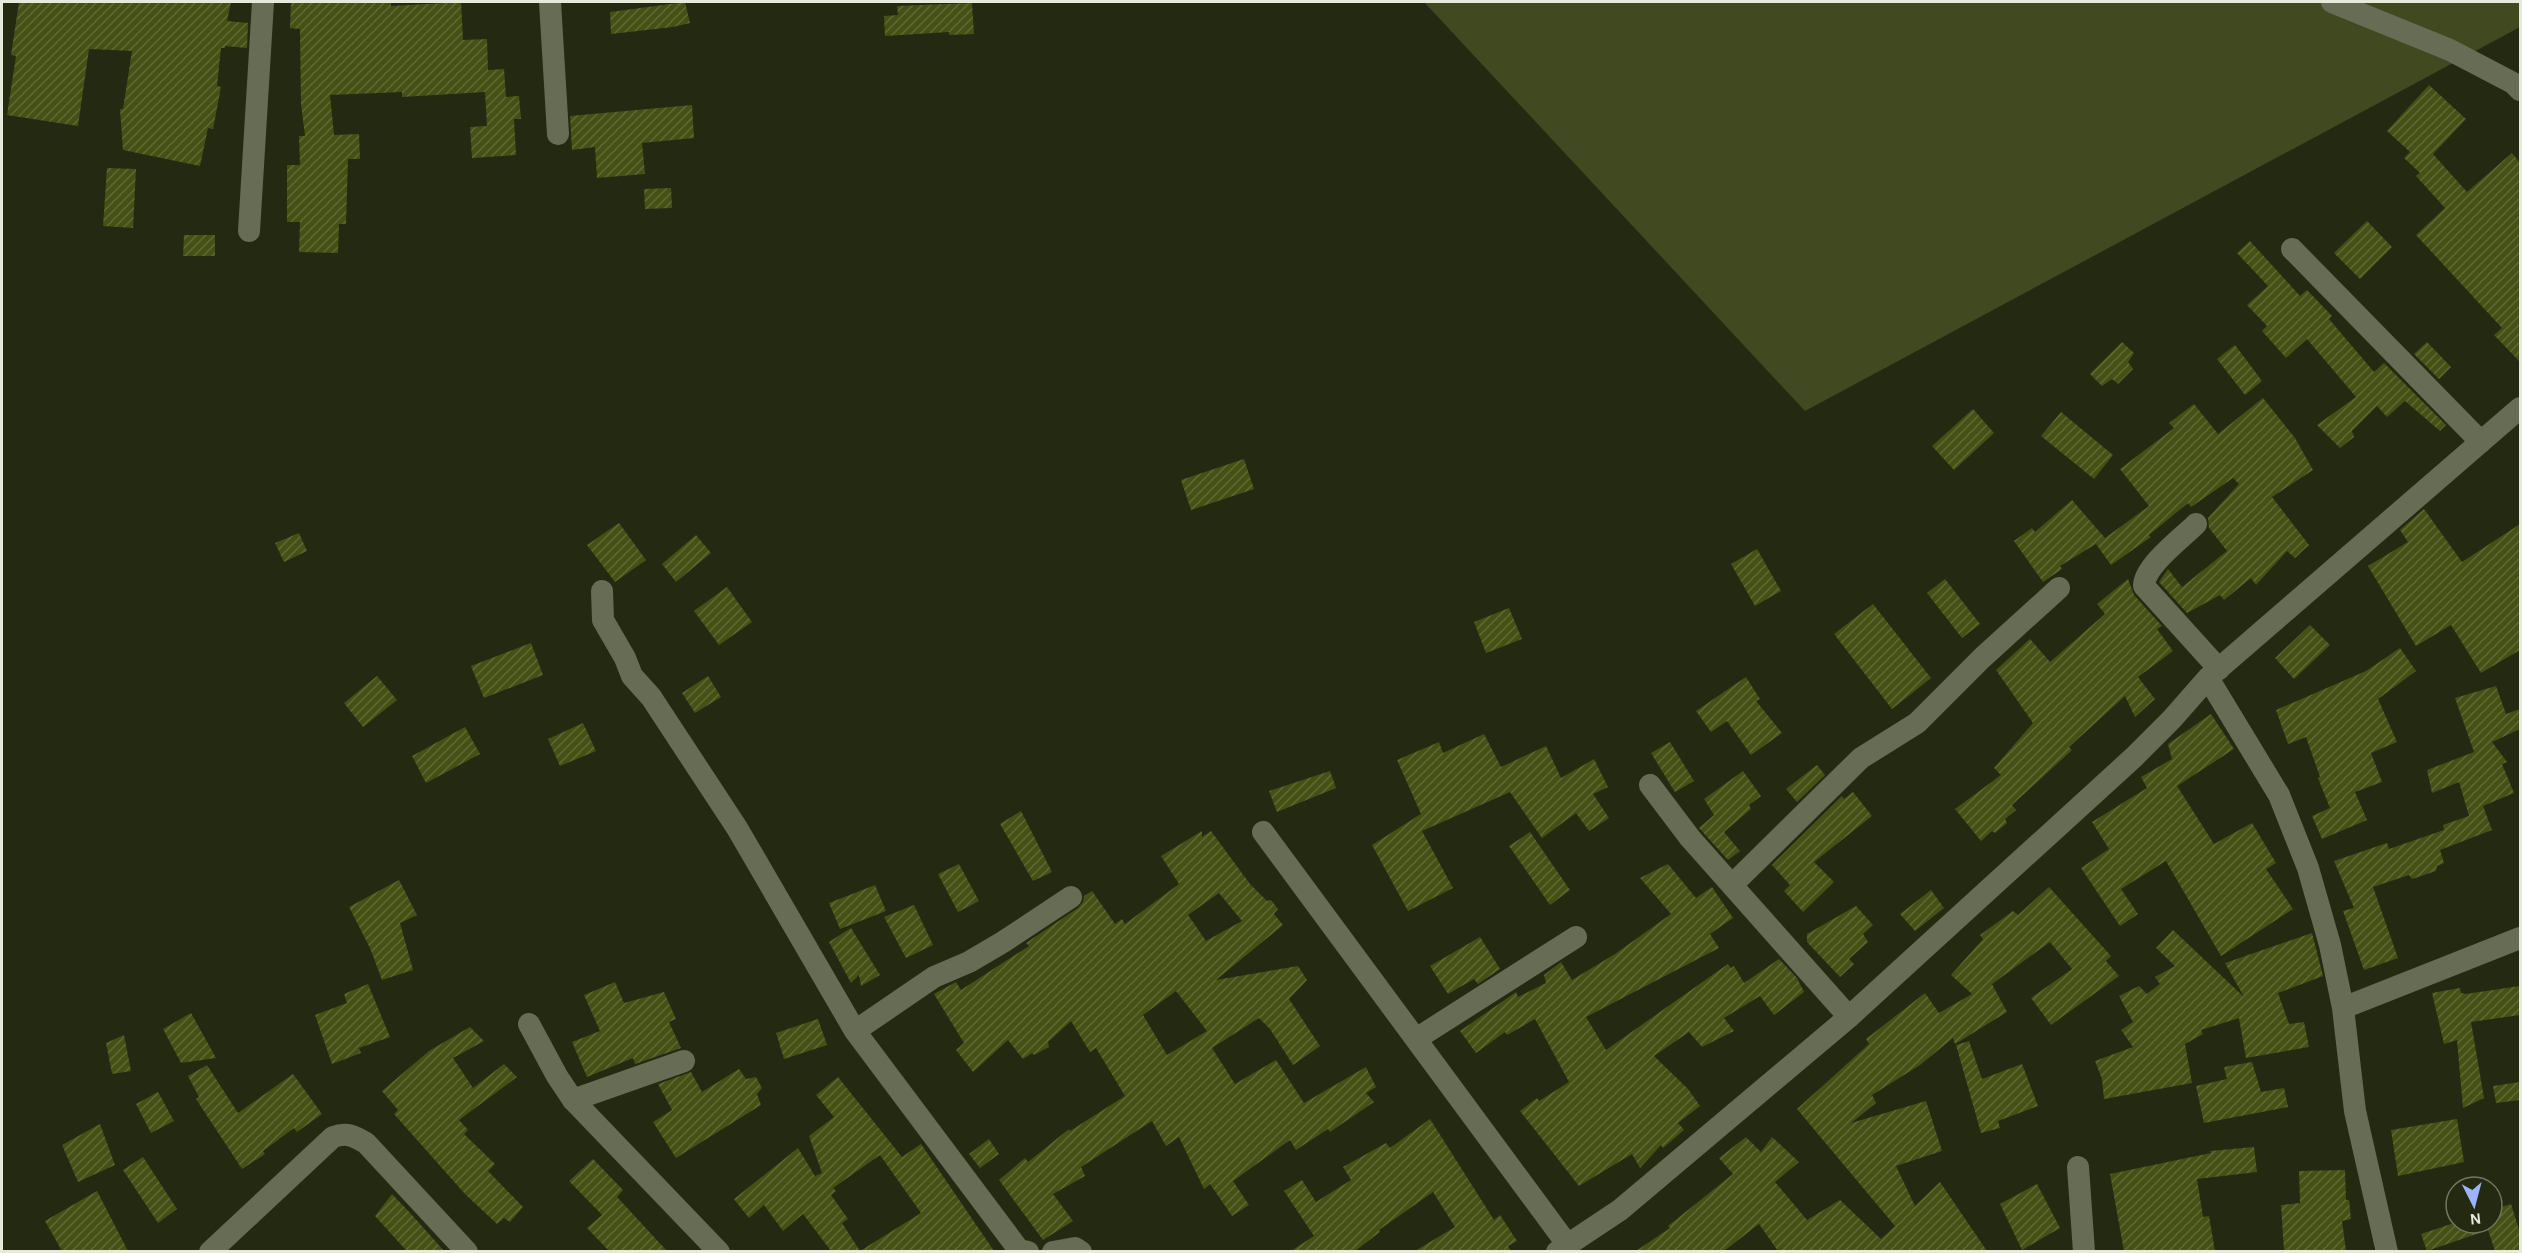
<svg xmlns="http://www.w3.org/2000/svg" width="2522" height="1253" font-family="'Alegreya Sans',sans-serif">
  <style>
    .green { fill: #414920 }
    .building { fill: url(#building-hatch); fill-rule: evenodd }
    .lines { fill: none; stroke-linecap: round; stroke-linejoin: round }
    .street { stroke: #676d54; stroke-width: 22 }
  </style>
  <defs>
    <pattern id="building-hatch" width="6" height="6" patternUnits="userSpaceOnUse" patternTransform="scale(1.5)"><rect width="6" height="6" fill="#455015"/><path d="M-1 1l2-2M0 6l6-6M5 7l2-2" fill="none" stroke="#606936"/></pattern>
  </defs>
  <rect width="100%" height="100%" fill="#242912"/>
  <path class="green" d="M1424,2H2520V27L1805,411Z"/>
  <path class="building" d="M19,2H231L227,21L248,23L247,48L225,46V48H221L217,86L221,87L213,129L208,128L200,166L123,150L120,109H123L132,51L89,49L78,126L7,115L16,56L11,55Z
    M291,2H391V6L461,2L463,40L487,39L488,70L504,69L506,97L519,96L521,119H514L516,155L472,158L470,127L487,126L485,92L402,97V92L330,95L334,135L359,134L360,159H348L346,224H339L338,253L299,252L300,222H287V165H300L299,136H305L301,104L300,29L290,28Z
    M685,2L690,23L673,27L611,34L610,12Z
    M972,3L974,34L949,35V32L885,36L884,16L898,15L897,6Z
    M2429,85L2466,119L2433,154L2467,192L2512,153L2520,163V362L2494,335L2502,328L2416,235L2445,208L2416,176L2420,173L2404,158L2410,152L2387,131Z
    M692,105L694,138L642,143L645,174L597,178L595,147L572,150L570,116Z
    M107,168L136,169L133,228L103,226Z
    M671,188L672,208L645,209L644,189Z
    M2367,221L2392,247L2360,279L2334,253Z
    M184,235H215V256H183Z
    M2250,241L2300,296L2307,290L2332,316L2329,319L2374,372L2384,363L2446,425L2440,431L2405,401L2387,417L2377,406L2352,431L2354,437L2340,448L2317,425L2356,397L2307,339L2286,358L2262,331L2267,326L2247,305L2268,286L2237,253Z
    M2122,342L2134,353L2128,362L2133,369L2118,384L2112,379L2102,386L2090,374Z
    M2427,342L2451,367L2439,379L2414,354Z
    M2235,345L2262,381L2245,395L2217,359Z
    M2263,398L2295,438L2313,470L2272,497L2309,545L2295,558L2287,551L2256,585L2251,578L2224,600L2220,595L2187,613L2159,582L2168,569L2182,587L2227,551L2209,528L2208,518L2239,484L2233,478L2191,507L2188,503L2149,535L2151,537L2111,565L2096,544L2104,539L2060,566L2062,569L2043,582L2014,541L2032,528L2035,532L2072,500L2105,538L2149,506L2120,469L2174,428L2169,423L2194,404L2218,434Z
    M1973,409L1994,433L1954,470L1932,446Z
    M2061,412L2113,455L2094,479L2041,436Z
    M1244,459L1254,489L1191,510L1181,480Z
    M2424,509L2462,562L2520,524V650L2481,673L2451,625L2416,646L2368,566L2408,542L2400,530Z
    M619,523L646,560L615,582L587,545Z
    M299,533L307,551L284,562L275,543Z
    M696,535L711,553L676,582L662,564Z
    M1757,549L1781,591L1755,606L1731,564Z
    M1945,579L1980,624L1962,638L1927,593Z
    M2128,579L2134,595L2162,626L2157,629L2173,651L2138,677L2155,699L2135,717L2125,696L2069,747L2072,750L2012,805L2016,810L2005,819L2007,823L1995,833L1992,831L1981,841L1955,809L2001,775L1994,768L2033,723L1996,670L2030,639L2050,662L2105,614L2097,604Z
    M727,587L752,622L719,645L694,611Z
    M1873,604L1931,678L1892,709L1834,634Z
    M1509,608L1522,639L1486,653L1474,622Z
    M2310,625L2330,645L2294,679L2275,658Z
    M531,643L543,675L484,698L471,666Z
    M2400,648L2416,671L2378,699L2397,742L2371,753L2382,782L2355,792L2367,820L2322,839L2312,816L2330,808L2318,778L2320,777L2306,737L2288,744L2276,710L2366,671Z
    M377,676L397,700L363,727L344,703Z
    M708,676L721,697L695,713L682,693Z
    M1746,677L1760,699L1756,701L1782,733L1751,755L1727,721L1711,732L1696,711Z
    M2496,686L2506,714L2520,709V729L2492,742L2507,762L2502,764L2514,793L2483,806L2492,830L2440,850L2444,863L2437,866L2436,871L2412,879L2409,875L2373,887L2398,958L2364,970L2343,911L2354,908L2334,861L2387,843L2389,849L2444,830L2443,825L2469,816L2459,782L2432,793L2427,770L2474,752L2455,698Z
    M2211,714L2234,749L2177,786L2214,844L2252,823L2276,863L2266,869L2293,909L2221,956L2166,861L2121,889L2138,914L2120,926L2081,868L2109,849L2092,822L2147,788L2141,777L2172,759L2168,744Z
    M583,723L596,751L560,766L548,739Z
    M465,727L480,754L426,783L412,756Z
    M1484,734L1501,767L1546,746L1561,778L1594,759L1608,787L1593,794L1609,818L1589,831L1576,813L1542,838L1510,792L1422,831L1453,888L1408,911L1372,845L1421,814L1397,760L1439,742L1443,753Z
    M1670,742L1694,781L1675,792L1651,753Z
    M1817,765L1825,775L1797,802L1786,789Z
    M1330,771L1336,788L1277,812L1269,791Z
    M1743,771L1761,796L1749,805L1751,809L1724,832L1740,851L1728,860L1699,828L1714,815L1704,799Z
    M1853,792L1872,816L1814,862L1834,882L1803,912L1784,891L1790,885L1772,865L1842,796L1844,799Z
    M1021,811L1052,872L1033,881L1000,824Z
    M1202,831V837L1211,831L1250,884L1267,901L1271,900L1278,909L1274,914L1283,925L1216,980L1298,966L1307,980L1289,999L1320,1046L1293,1065L1270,1029L1259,1018L1212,1048L1235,1084L1276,1060L1304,1103L1366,1067L1376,1087L1366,1093L1374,1102L1330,1132L1328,1129L1296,1150L1290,1140L1233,1181L1249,1205L1232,1216L1210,1184L1204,1189L1179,1137L1166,1146L1152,1121L1081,1167L1085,1176L1053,1194L1073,1221L1043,1240L999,1180L1025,1158L1028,1162L1069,1129L1070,1131L1125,1096L1096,1048L1090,1052L1071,1021L1048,1042L1049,1047L1034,1055L1032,1053L1023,1059L1008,1040L973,1072L956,1050L964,1043L934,994L956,982L961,990L1029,946L1026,943L1078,908L1083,902L1084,896L1092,891L1115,924L1122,919L1125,924L1179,884L1161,856ZM1219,893L1242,921L1206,941L1188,915ZM1176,991L1207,1031L1167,1055L1143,1015Z
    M1530,832L1570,890L1550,905L1509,846Z
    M959,864L979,901L958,912L938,874Z
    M1668,864L1696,898L1712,887L1733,918L1710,934L1719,948L1586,1017L1606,1050L1728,964L1731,968L1734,966L1744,983L1779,959L1797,978L1804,992L1774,1015L1760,996L1724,1018L1734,1031L1702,1047L1689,1032L1654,1056L1688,1089L1700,1106L1678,1123L1684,1130L1663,1148L1661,1145L1640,1168L1632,1154L1579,1186L1520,1111L1537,1098L1539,1101L1569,1082L1535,1019L1507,1035L1505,1032L1476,1053L1460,1031L1516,992L1518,997L1546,983L1544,975L1561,962L1572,980L1615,954L1671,914L1640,878Z
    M399,880L417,915L400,923L413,970L382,980L370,948L349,907Z
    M875,885L886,911L840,929L829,903Z
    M2049,887L2111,956L2106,961L2119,976L2051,1025L2031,998L2072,969L2050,942L1992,984L2007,1012L1955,1044L1953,1038L1920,1065L1872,1095L1876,1103L1851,1123L1926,1101L1942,1151L1896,1166L1915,1206L1940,1182L1987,1251H1778L1759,1224L1724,1251H1636L1670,1228L1668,1226L1733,1174L1719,1158L1746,1137L1761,1152L1772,1137L1799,1162L1775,1182L1807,1220L1840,1200L1881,1239L1895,1226L1797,1109L1869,1044L1866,1039L1925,993L1939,1013L1972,994L1951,975L1983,939L1980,935L2013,911L2018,915Z
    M1931,890L1944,908L1915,931L1900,914Z
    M914,905L933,945L906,958L884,917Z
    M1856,906L1873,925L1863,934L1868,942L1849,959L1854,964L1840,977L1807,942V934Z
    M851,928L880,975L861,986L859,975L851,983L829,942Z
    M2173,930L2244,997L2225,963L2312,933L2323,976L2278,993L2289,1024L2304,1022L2309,1047L2246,1058L2239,1018L2201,1030L2203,1034L2185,1044L2192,1083L2104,1099L2102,1079L2095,1061L2133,1047L2121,1030L2133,1022L2119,996L2139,986L2147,994L2160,984L2155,977L2175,966L2156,948Z
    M1480,937L1500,969L1478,984L1474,979L1448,994L1430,966Z
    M615,982L624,1003L664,992L676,1019L669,1022L681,1048L635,1064L633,1058L587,1077L572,1042L600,1031L584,995Z
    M368,984L390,1037L359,1048L361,1053L332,1064L315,1015L347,1003L344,994Z
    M2520,986V1015L2471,1022L2484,1098L2463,1108L2457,1040L2444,1044L2432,993L2460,988L2461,993L2466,994Z
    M191,1013L216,1058L181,1063L163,1029Z
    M818,1019L827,1045L784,1059L776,1033Z
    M470,1027L484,1041L453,1058L473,1088L504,1064L517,1077L459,1120L468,1130L464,1134L495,1164L488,1171L523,1207L510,1222L504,1218L497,1224L465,1194L394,1114L398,1110L382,1091L429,1051Z
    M124,1035L131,1071L112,1074L106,1043Z
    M1969,1041L1982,1079L2022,1064L2038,1106L1998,1121L2000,1128L1981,1133L1956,1045Z
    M2252,1062L2261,1092L2284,1088L2288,1107L2204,1123L2196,1086L2227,1079L2224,1067Z
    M207,1065L238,1113L293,1074L322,1114L297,1132L294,1128L263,1151L265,1154L242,1169L196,1099L199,1097L188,1076Z
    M739,1069L746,1079L756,1077L762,1088L757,1094L761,1105L676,1158L653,1122L672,1110L658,1084L691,1072L702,1092Z
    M838,1077L902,1157L921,1144L994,1251H831L803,1214L783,1231L764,1205L749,1218L734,1199L798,1148L815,1176L822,1173L809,1136L834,1117L816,1095ZM880,1155L921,1213L860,1251L842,1223L848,1219L831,1195L836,1191L833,1188Z
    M2520,1082V1100L2496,1103L2493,1086Z
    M158,1092L174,1121L151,1133L136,1104Z
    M1430,1119L1494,1220L1500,1215L1517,1241L1508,1246L1511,1251H1415L1455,1227L1433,1192L1379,1230L1380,1232L1355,1251H1291L1314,1236L1284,1191L1302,1180L1316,1202L1351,1180L1343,1167L1386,1143L1390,1148Z
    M2457,1119L2464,1162L2398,1176L2391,1130Z
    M100,1124L115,1165L78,1182L62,1145Z
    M989,1139L999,1154L980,1168L969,1154Z
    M2254,1147L2257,1172L2197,1179L2203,1217L2209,1216L2215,1251H2124L2110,1174L2211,1153L2210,1151Z
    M143,1157L177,1209L158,1223L123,1170Z
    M593,1159L623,1190L617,1197L667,1251H609L587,1228L602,1215L569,1181Z
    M2345,1170L2346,1200H2349L2351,1219L2342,1221L2346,1251H2284L2281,1205L2300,1203L2299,1171Z
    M2037,1184L2060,1228L2022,1250L2000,1204Z
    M97,1191L128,1251H62L45,1221Z
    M392,1194L411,1214L444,1251H407L404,1248L375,1216Z
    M2511,1204L2520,1233V1251H2495L2488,1230L2427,1251L2421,1234L2454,1223H2492V1210Z"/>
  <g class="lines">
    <path class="street" d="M550,2L558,134
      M2332,2L2450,50L2513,83L2520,90
      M249,231L263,2
      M2292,249L2481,442
      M2196,524C2181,539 2144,566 2144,586L2219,669
      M602,591L603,620L625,658L632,676L651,697L737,828L855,1031
      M2208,678L2279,795L2308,868L2330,945L2343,1008L2355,1111L2387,1252
      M1650,785L1690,838L1849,1017
      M1263,832L1567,1244
      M1732,885L1861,758L1917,723L1982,658L2059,588
      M2343,1008L2520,938
      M529,1024L557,1076L573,1100L719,1252
      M1416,1039L1576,937
      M573,1100L684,1061
      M2078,1167L2084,1252
      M210,1252L333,1137C347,1132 354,1136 366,1143L467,1252
      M1028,1252L1019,1250L855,1031L934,977L969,962L1003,942L1071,897
      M1053,1252L1075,1248L1081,1252
      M1557,1252L1620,1210L1849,1017L2134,757L2172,719L2208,678L2520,408"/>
  </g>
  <rect width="2522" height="1253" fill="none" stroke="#e6eadb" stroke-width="6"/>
  <g transform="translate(2474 1205) rotate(174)"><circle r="28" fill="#242912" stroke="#727662" stroke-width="1.5"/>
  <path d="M0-4.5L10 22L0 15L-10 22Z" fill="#9bb4fd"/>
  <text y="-9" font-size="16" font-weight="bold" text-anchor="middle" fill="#e6eadb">N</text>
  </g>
</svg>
